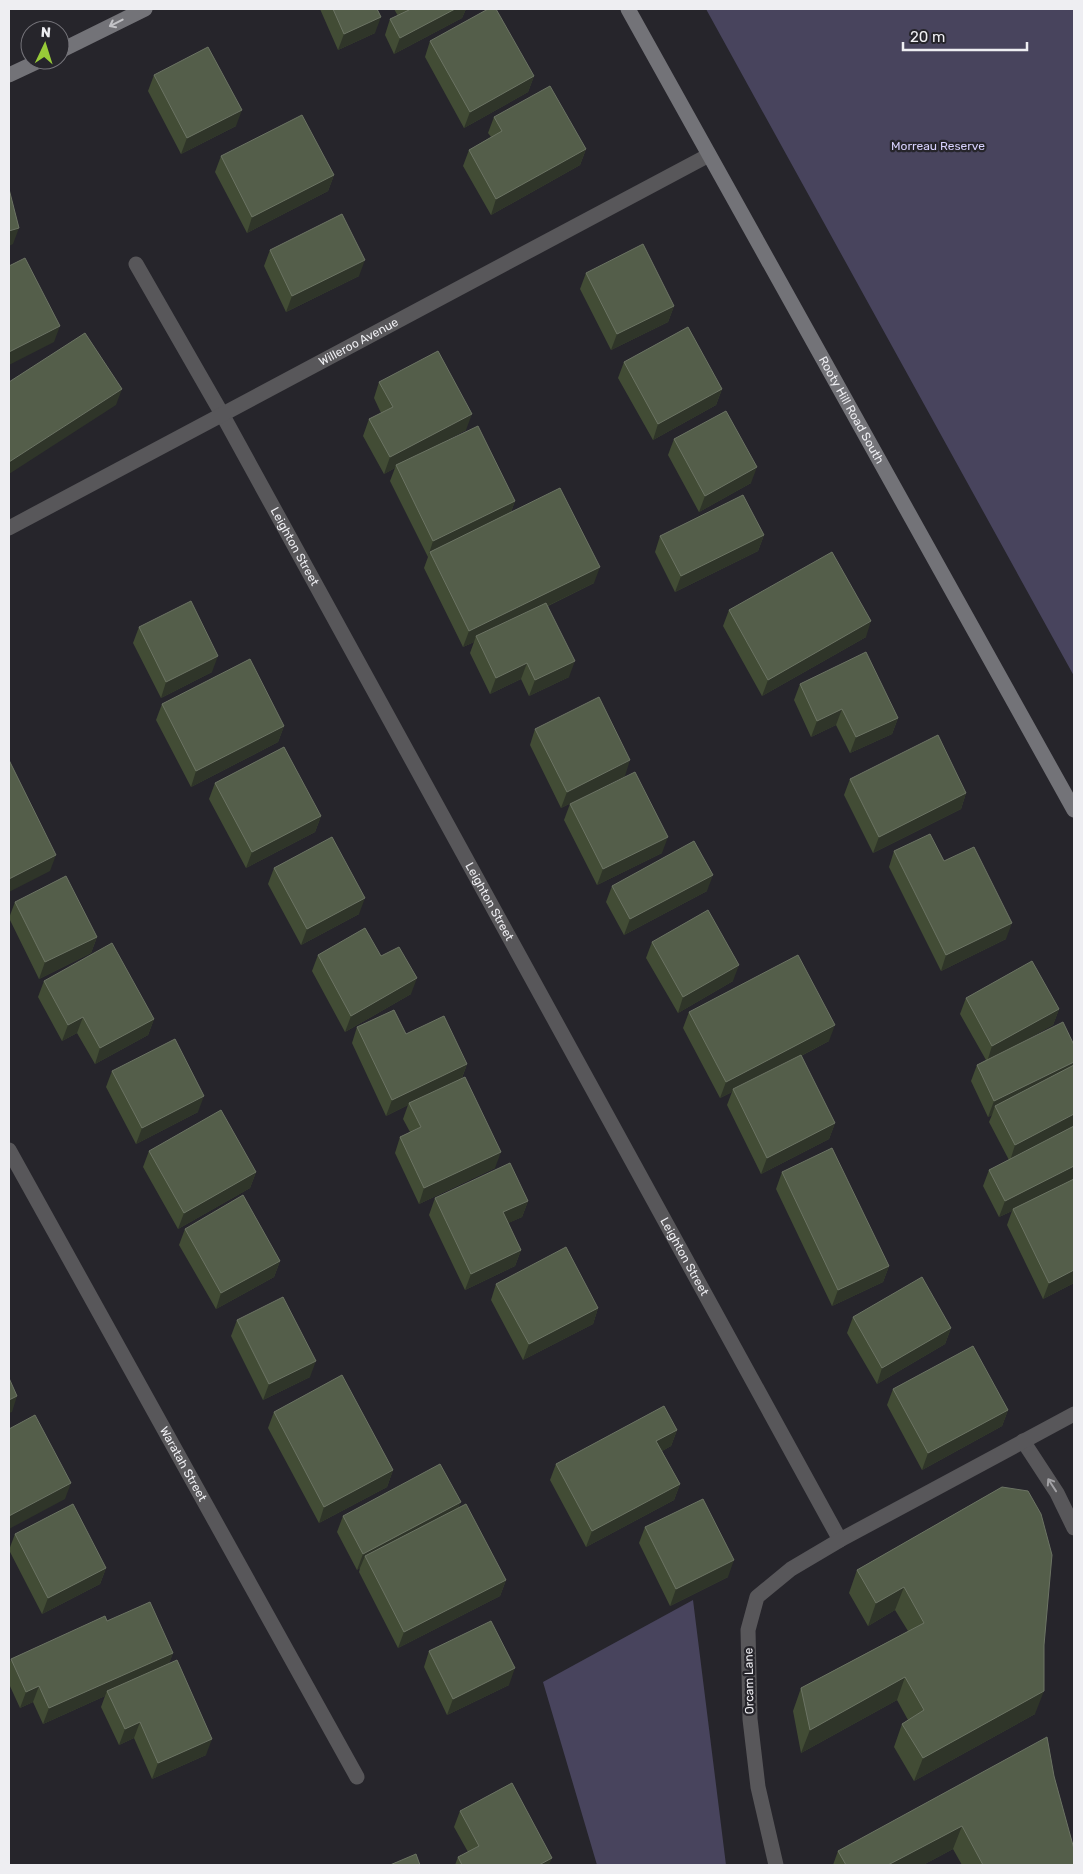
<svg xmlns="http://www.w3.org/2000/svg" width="1083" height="1874" font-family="Rubik,sans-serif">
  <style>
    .green { fill: #48445d }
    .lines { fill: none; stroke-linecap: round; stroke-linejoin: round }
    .service { stroke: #58575a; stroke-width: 15 }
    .minor { stroke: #58575a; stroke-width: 15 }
    .secondary { stroke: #737378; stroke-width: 15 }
    .wall { fill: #424c35 }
    .shaded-wall { fill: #2f3529 }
    .building { fill: #545e4a; stroke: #6c7464 }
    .oneway { stroke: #c3c3c7 }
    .oneway2 { stroke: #a3a2a6 }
    .labels { text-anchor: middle; stroke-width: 4.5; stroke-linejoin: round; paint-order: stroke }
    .park-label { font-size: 12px; fill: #d7d1fc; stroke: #26252b }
    .street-label { font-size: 12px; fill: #eeeef2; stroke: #26252b }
  </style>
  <rect width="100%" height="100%" fill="#26252b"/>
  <path class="green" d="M706,9H1074V676Z
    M693,1600L726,1865H597L543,1682Z"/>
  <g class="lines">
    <path class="service" d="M1023,1441L1057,1493L1074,1528"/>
    <g class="minor">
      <path id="s1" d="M136,264L222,414L840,1540"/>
      <path id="s2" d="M9,528L709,155"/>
      <path id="s3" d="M9,1150L357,1777"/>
      <path d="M776,1865L758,1787L750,1719L748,1630L757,1597L791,1569L840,1540L1074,1414"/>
    </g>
    <g class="secondary">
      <path id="s4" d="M628,9L1074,810"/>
      <path d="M60,51L145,9"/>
      <path d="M9,75L41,60"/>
    </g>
  </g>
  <path class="wall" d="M320,9H377L375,33L338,50Z
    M394,9H466L462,18L394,54L385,35L390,19L398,16Z
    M430,41L534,76L528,92L464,128L425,57Z
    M154,75L236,126L181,154L148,91Z
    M494,117L586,149L580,165L491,215L463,166L469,150L491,137L488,133Z
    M221,156L334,175L328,191L247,233L215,172Z
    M270,250L359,276L286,312L264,266Z
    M586,273L674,306L668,322L611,350L580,289Z
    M624,362L722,389L716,405L653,440L618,378Z
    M379,382L466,430L443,442L515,501L511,512L594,583L548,606L569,677L529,696L521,679L490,694L470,653L474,642L463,647L424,568L428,557L390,481L395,468L384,474L363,436L369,419L381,413L374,398Z
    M674,439L751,483L699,512L668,455Z
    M764,535L758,551L675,592L655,552L660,536Z
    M729,610L866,637L762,696L723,626Z
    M139,627L212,672L161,698L133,643Z
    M800,684L898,718L892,734L850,753L836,725L811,737L794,700Z
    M162,704L284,726L278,742L191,787L156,720Z
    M535,729L625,776L561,808L530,745Z
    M850,779L966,793L961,809L873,853L844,795Z
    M215,783L321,816L315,832L246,868L209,799Z
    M570,804L662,853L597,885L564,820Z
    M894,851L944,861L1006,939L941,971L889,867Z
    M274,868L359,914L301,945L268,884Z
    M612,886L707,891L624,935L606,902Z
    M15,902L97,937L91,953L39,979L9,918Z
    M652,942L733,981L678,1013L646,958Z
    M318,955L381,956L411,994L345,1032L312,971Z
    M44,981L154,1019L148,1035L95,1064L77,1033L62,1041L38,997Z
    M966,998L1059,1009L1053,1025L1020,1043L1074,1179V1283L1043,1299L1007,1225L1012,1211L999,1217L983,1186L989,1170L1009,1160L989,1122L992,1115L988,1117L971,1081L977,1065L986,1060L960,1014Z
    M689,1012L829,1041L801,1056L835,1123L829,1139L761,1174L727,1105L732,1092L720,1098L683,1028Z
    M357,1027L406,1034L467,1064L462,1078L495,1168L419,1204L395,1153L400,1137L410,1132L403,1119L408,1105L386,1116L352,1043Z
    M112,1071L198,1112L136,1144L106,1087Z
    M149,1151L256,1172L250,1188L178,1229L143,1167Z
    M782,1172L889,1266L883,1282L832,1306L776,1189Z
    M435,1198L528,1201L522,1217L508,1223L521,1250L515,1266L465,1290L429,1215Z
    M185,1229L280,1261L274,1277L216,1309L179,1245Z
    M496,1284L598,1308L593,1324L523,1360L491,1300Z
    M853,1317L951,1328L945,1344L877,1384L847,1333Z
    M237,1320L310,1377L263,1400L231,1336Z
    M893,1389L1008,1410L1002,1426L922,1470L887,1405Z
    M274,1412L393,1470L387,1487L319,1523L268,1428Z
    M677,1430L671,1446L662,1451L680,1484L674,1500L586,1547L550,1480L556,1464Z
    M1002,1487L1035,1714L914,1781L894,1747L902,1724L908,1720L897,1700L801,1753L793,1711L801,1688L908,1631L895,1610L868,1626L849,1593L857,1570Z
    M459,1507L506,1580L500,1596L398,1648L359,1572L360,1568L357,1570L337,1532L343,1516Z
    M645,1527L728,1577L670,1606L639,1543Z
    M15,1534L106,1568L100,1584L42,1614L9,1550Z
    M107,1621L173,1653L169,1663L206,1755L152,1779L134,1738L119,1745L101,1707L105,1696L43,1724L33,1702L20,1708L9,1684V1664L11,1659Z
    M429,1651L509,1685L447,1715L424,1667Z
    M1054,1776L1074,1865H962L953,1849L923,1865H833L838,1851Z
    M460,1811L549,1865H455L458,1857L468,1852L454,1827Z"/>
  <path class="shaded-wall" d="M455,9H466L462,18L394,54L400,38Z
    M381,17L375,33L338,50L344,34Z
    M534,76L528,92L464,128L470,112Z
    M242,110L236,126L181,154L187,138Z
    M586,149L580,165L491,215L496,199Z
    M334,175L328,191L247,233L252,217Z
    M19,228L13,244L9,246V231Z
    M365,260L359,276L286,312L292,296Z
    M674,306L668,322L611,350L617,334Z
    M60,326L54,342L9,365V352Z
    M122,389L116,405L9,474V462Z
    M722,389L716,405L653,440L658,424Z
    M472,414L466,430L397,467L396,465L395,468L384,474L390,457Z
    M757,467L751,483L699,512L705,496Z
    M515,501L509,517L430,552L428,557L433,541Z
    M764,535L758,551L675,592L681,576Z
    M600,567L594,583L478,640L476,636L474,642L463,647L469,631Z
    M871,621L866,637L762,696L768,680Z
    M218,656L212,672L161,698L166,682Z
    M575,661L569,677L529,696L535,680Z
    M527,663L521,679L490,694L496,678Z
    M842,709L836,725L811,737L817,721Z
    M898,718L892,734L850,753L856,737Z
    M284,726L278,742L191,787L196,771Z
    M630,760L625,776L561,808L567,792Z
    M966,793L961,809L873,853L879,837Z
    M321,816L315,832L246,868L252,852Z
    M668,837L662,853L597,885L603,869Z
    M56,855L50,871L9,892V879Z
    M713,875L707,891L624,935L630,919Z
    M365,898L359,914L301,945L307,929Z
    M1012,923L1006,939L941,971L946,955Z
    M97,937L91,953L39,979L45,962Z
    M739,965L733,981L678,1013L683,997Z
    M417,978L411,994L345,1032L351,1016Z
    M1059,1009L1053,1025L987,1062L992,1046Z
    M83,1017L77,1033L62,1041L68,1025Z
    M154,1019L148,1035L95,1064L100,1048Z
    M835,1025L829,1041L734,1091L733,1089L732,1092L720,1098L726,1082Z
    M1074,1062V1075L995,1106L992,1115L988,1117L994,1101Z
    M467,1064L461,1080L409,1103L408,1105L386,1116L392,1100Z
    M204,1096L198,1112L136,1144L142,1128Z
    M1074,1114V1127L1010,1161L1015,1145Z
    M835,1123L829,1139L761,1174L767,1158Z
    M501,1152L495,1168L419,1204L424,1188Z
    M1074,1166V1179L1013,1209L1012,1211L999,1217L1005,1201Z
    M256,1172L250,1188L178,1229L184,1213Z
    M528,1201L522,1217L497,1228L503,1212Z
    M521,1250L515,1266L465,1290L471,1274Z
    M280,1261L274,1277L216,1309L221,1293Z
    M889,1266L883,1282L832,1306L838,1290Z
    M1074,1270V1283L1043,1299L1049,1283Z
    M598,1308L593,1324L523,1360L529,1344Z
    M951,1328L945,1344L877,1384L882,1368Z
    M316,1361L310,1377L263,1400L269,1384Z
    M17,1396L12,1412L9,1413V1400Z
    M1008,1410L1002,1426L922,1470L928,1453Z
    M677,1430L671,1446L651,1457L656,1441Z
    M393,1470L387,1487L319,1523L324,1507Z
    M71,1483L65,1499L9,1529V1516Z
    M680,1484L674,1500L586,1547L592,1531Z
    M461,1502L455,1518L365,1556L360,1568L357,1570L363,1554Z
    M734,1560L728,1577L670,1606L676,1589Z
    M106,1568L100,1584L42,1614L48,1598Z
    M506,1580L500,1596L398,1648L404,1632Z
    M904,1587L895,1610L868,1626L876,1603Z
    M173,1653L167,1669L107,1691L105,1696L43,1724L49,1708Z
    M515,1668L509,1685L447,1715L453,1699Z
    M905,1677L897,1700L801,1753L810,1730Z
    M39,1686L33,1702L20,1708L26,1692Z
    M1044,1691L1035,1714L914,1781L923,1758Z
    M140,1722L134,1738L119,1745L125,1729Z
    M212,1739L206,1755L152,1779L158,1763Z
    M962,1826L953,1849L923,1865H888Z
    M552,1858L549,1865H539Z"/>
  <path class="building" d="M333,9H377L381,17L344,34Z
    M409,9H455L400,38L390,19L409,10Z
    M488,9H496L534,76L470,112L430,41Z
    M208,47L242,110L187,138L154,75Z
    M550,86L586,149L496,199L469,150L502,131L494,117Z
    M302,115L334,175L252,217L221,156Z
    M9,189L19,228L9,231Z
    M342,214L365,260L292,296L270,250Z
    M643,244L674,306L617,334L586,273Z
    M25,258L60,326L9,352V266Z
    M688,327L722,389L658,424L624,362Z
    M85,333L122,389L9,462V382Z
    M438,351L472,414L390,457L369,419L393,407L379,382Z
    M726,411L757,467L705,496L674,439Z
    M478,426L515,501L433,541L396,465Z
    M560,488L600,567L469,631L430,552Z
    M743,495L764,535L681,576L660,536Z
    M832,552L871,621L768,680L729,610Z
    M191,601L218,656L166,682L139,627Z
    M546,603L575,661L535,680L527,663L496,678L476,636Z
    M866,652L898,718L856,737L842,709L817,721L800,684Z
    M250,659L284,726L196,771L162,704Z
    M599,697L630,760L567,792L535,729Z
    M938,735L966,793L879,837L850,779Z
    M284,747L321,816L252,852L215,783Z
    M9,760L56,855L9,879Z
    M635,772L668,837L603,869L570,804Z
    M930,834L944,861L974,847L1012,923L946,955L894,851Z
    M332,837L365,898L307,929L274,868Z
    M694,841L713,875L630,919L612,886Z
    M66,876L97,937L45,962L15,902Z
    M708,910L739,965L683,997L652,942Z
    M365,928L381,956L399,947L417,978L351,1016L318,955Z
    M112,943L154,1019L100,1048L83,1017L68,1025L44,981Z
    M798,955L835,1025L726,1082L689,1012Z
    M1032,961L1059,1009L992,1046L966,998Z
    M394,1010L406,1034L444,1016L467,1064L392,1100L357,1027Z
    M1063,1022L1074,1045V1062L994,1101L977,1065Z
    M175,1039L204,1096L142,1128L112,1071Z
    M801,1055L835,1123L767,1158L733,1089Z
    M1074,1065V1114L1015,1145L995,1106Z
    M465,1077L501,1152L424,1188L400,1137L421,1127L409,1103Z
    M221,1110L256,1172L184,1213L149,1151Z
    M1074,1126V1166L1005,1201L989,1170Z
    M832,1148L889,1266L838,1290L782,1172Z
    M510,1163L528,1201L503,1212L521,1250L471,1274L435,1198Z
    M1074,1179V1270L1049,1283L1013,1209Z
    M243,1195L280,1261L221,1293L185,1229Z
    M566,1247L598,1308L529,1344L496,1284Z
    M922,1277L951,1328L882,1368L853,1317Z
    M283,1297L316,1361L269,1384L237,1320Z
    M973,1346L1008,1410L928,1453L893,1389Z
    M342,1375L393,1470L324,1507L274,1412Z
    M9,1378L17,1396L9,1400Z
    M664,1406L677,1430L656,1441L680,1484L592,1531L556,1464Z
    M35,1415L71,1483L9,1516V1429Z
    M440,1464L461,1502L363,1554L343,1516Z
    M1002,1487L1028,1491L1041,1514L1052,1555L1044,1645V1691L923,1758L902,1724L924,1710L905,1677L810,1730L801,1688L924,1623L904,1587L876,1603L857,1570Z
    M703,1499L734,1560L676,1589L645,1527Z
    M73,1504L106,1568L48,1598L15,1534Z
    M466,1504L506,1580L404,1632L365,1556Z
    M150,1602L173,1653L49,1708L39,1686L26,1692L11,1659L105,1616L107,1621Z
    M491,1621L515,1668L453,1699L429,1651Z
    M177,1660L212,1739L158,1763L140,1722L125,1729L107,1691Z
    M1047,1737L1054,1776L1074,1849V1865H983L962,1826L888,1865H846L838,1851Z
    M512,1783L552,1858L539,1865H462L458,1857L479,1846L460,1811Z
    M416,1854L420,1865H390Z"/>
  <defs><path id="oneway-shaft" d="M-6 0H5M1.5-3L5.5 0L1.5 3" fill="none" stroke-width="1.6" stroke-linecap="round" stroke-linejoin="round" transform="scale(1.25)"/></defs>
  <use class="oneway" href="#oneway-shaft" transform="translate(116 23) rotate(153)"/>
  <use class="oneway2" href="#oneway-shaft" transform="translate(1052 1485) rotate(-123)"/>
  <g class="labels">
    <g class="park-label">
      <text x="938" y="150">Morreau Reserve</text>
    </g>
    <g class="street-label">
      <text dy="4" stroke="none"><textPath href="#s2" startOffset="396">Willeroo Avenue</textPath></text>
      <text dy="4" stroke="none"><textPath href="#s4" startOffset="459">Rooty Hill Road South</textPath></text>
      <text dy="4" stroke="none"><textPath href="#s1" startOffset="324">Leighton Street</textPath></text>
      <text dy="4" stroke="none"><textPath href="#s1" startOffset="729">Leighton Street</textPath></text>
      <text dy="4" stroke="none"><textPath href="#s1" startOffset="1134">Leighton Street</textPath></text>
      <text dy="4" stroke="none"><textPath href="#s3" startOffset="359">Waratah Street</textPath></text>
      <text transform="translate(749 1681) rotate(-91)" y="4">Orcam Lane</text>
    </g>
  </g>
  <rect width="1083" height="1874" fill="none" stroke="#eeeef2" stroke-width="20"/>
  <g transform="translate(45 45) rotate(4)"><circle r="24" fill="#26252b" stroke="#76757b"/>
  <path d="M0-4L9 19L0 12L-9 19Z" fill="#98cb38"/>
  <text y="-8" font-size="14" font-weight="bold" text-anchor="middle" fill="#eeeef2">N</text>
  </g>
  <path d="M903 42v8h124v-8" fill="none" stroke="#eeeef2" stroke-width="2.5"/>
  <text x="910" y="42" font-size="15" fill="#eeeef2" stroke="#26252b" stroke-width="4" paint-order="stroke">20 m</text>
</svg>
